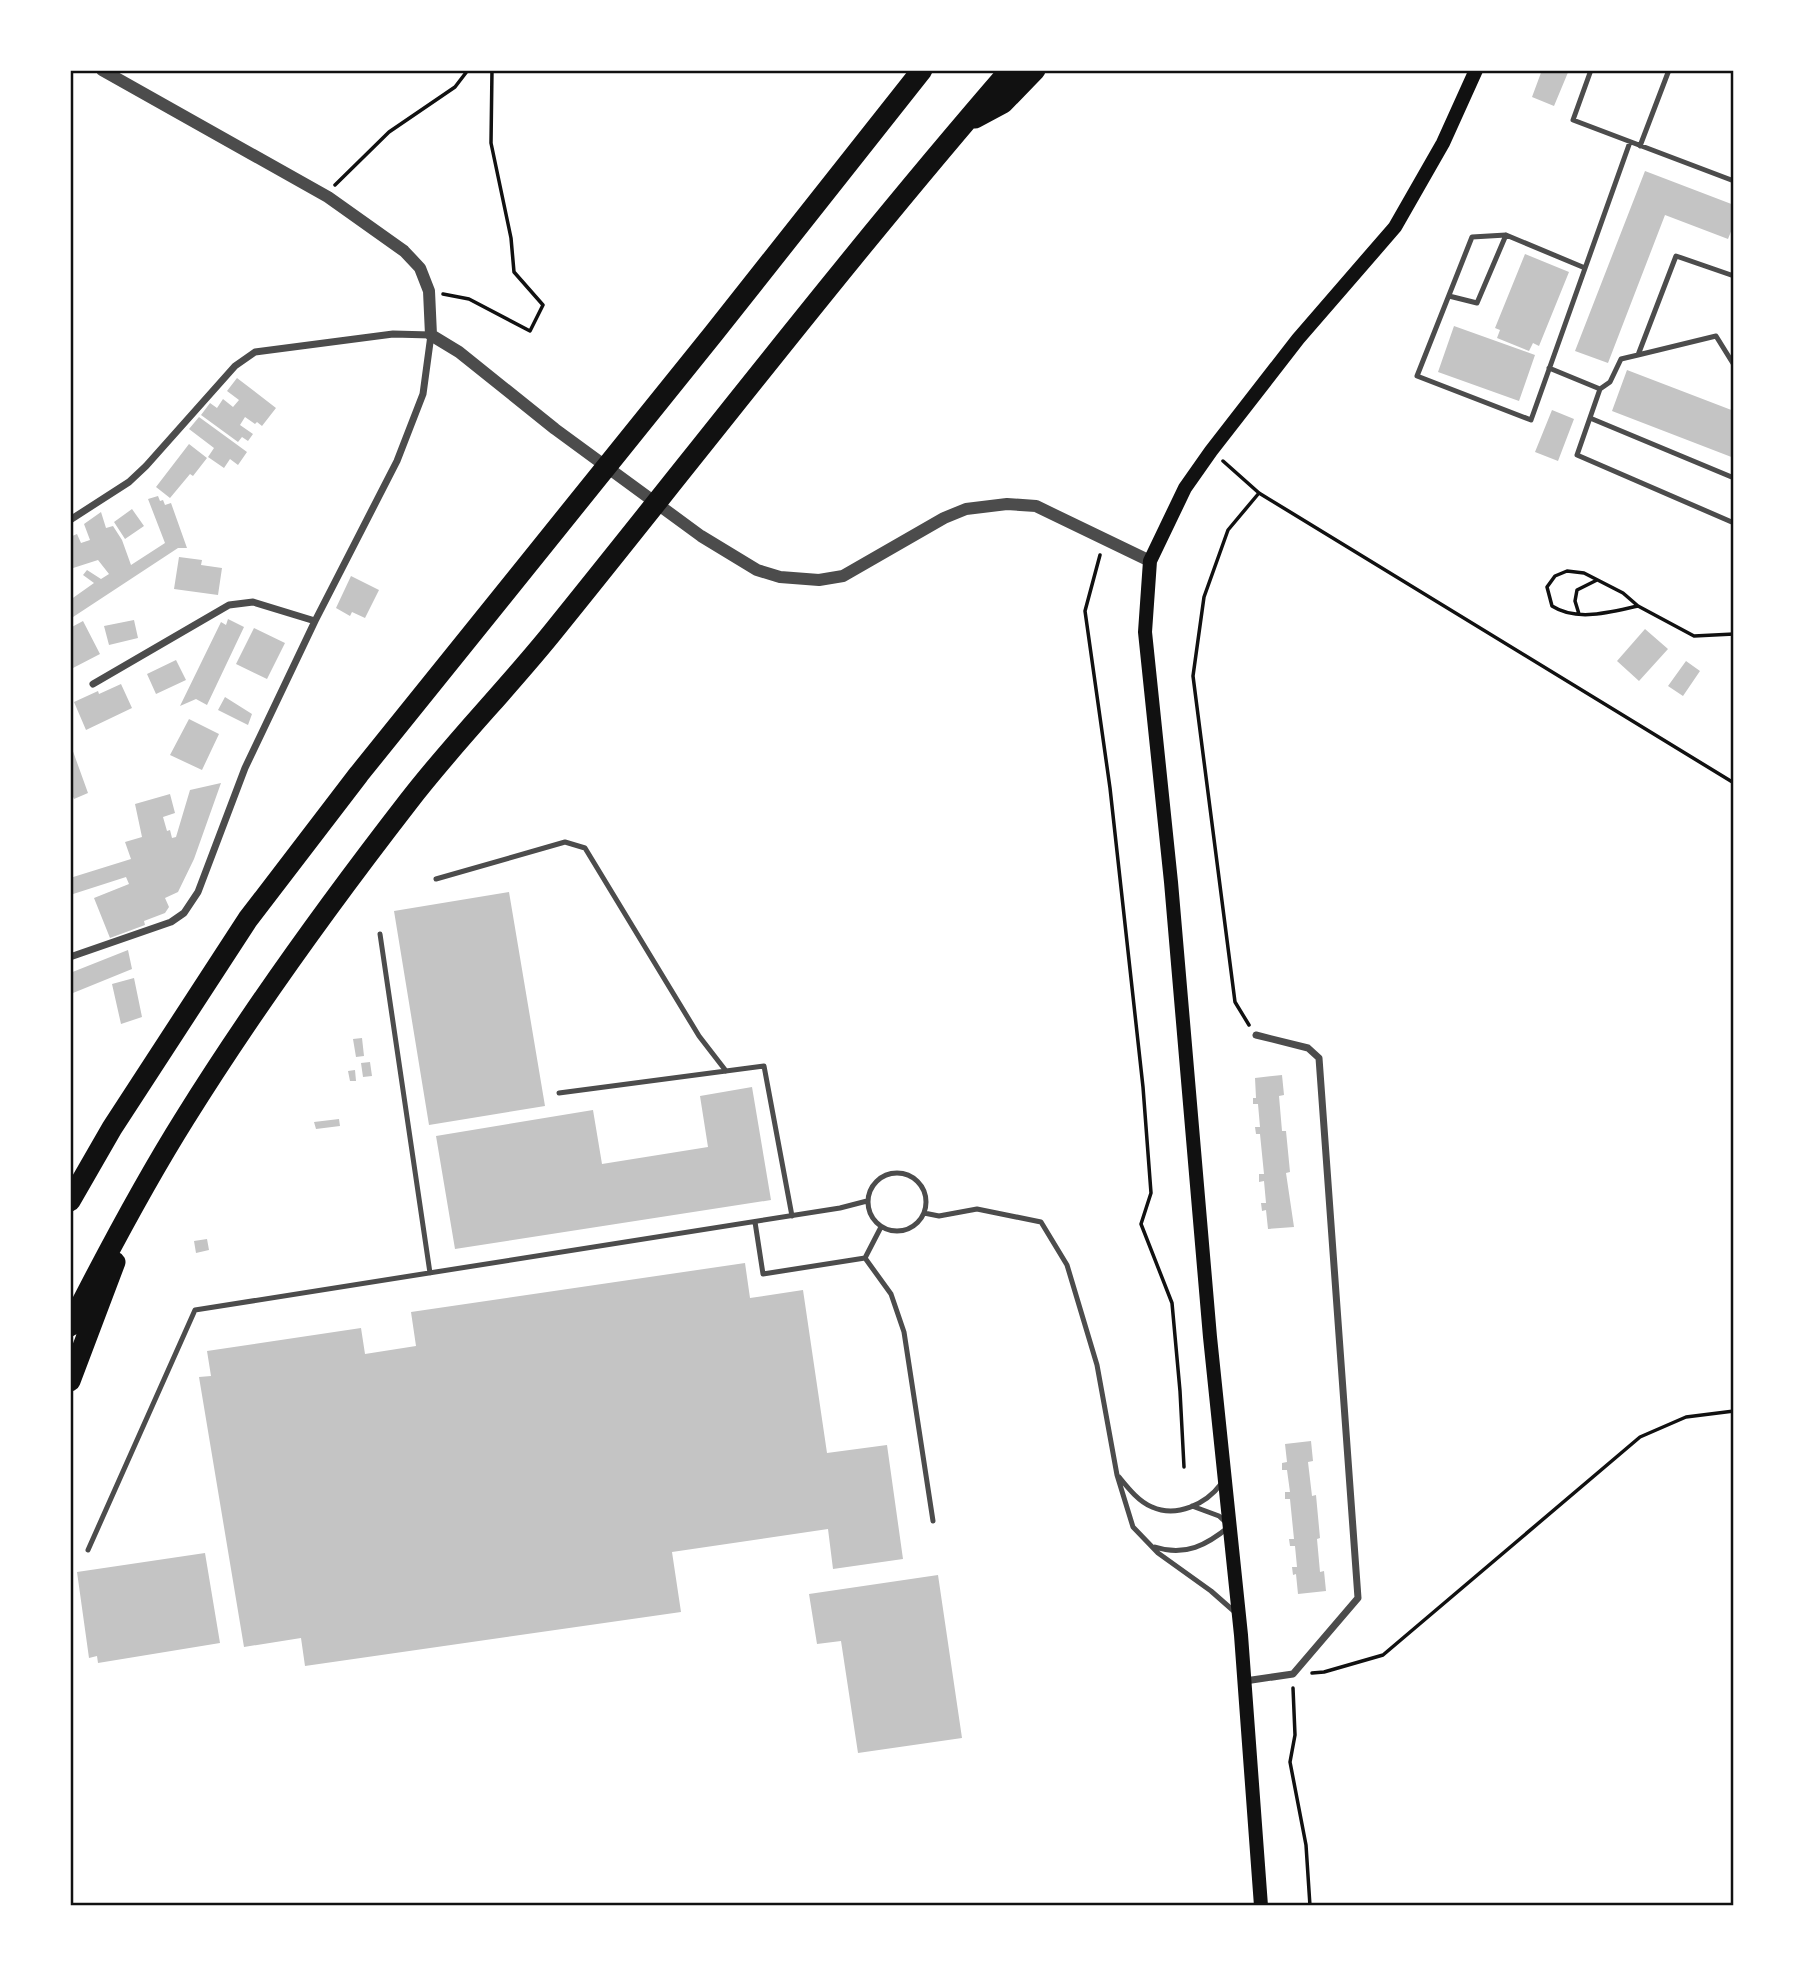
<svg xmlns="http://www.w3.org/2000/svg" width="1804" height="1976" font-family="Overpass,sans-serif">
  <style>
    .building { fill: #c4c4c4 }
    .lines { fill: none; stroke-linecap: round; stroke-linejoin: round }
    .path { stroke: #111; stroke-width: 3.5 }
    .service { stroke: #4c4c4c; stroke-width: 5 }
    .minor { stroke: #4c4c4c; stroke-width: 7 }
    .tertiary { stroke: #4c4c4c; stroke-width: 12 }
    .secondary { stroke: #111; stroke-width: 14 }
    .motorway { stroke: #111; stroke-width: 21 }
    .neatline { fill: none; stroke: #111; stroke-width: 2.5 }
  </style>
  <rect width="100%" height="100%" fill="#fff"/>
  <path class="building" d="M1542,70H1569L1554,106L1532,97Z
    M1645,171L1734,205V224L1728,239L1665,215L1608,363L1575,351Z
    M1525,254L1569,272L1539,346L1533,343L1529,351L1497,338L1500,330L1495,328Z
    M1454,326L1535,355L1519,401L1438,372Z
    M1627,370L1734,411V458L1612,411Z
    M237,378L276,408L262,426L257,422L255,424L245,417L240,425L253,434L248,441L242,437L238,442L201,415L210,403L217,408L223,399L233,407L239,400L227,391Z
    M1552,410L1574,419L1558,461L1535,452Z
    M199,417L247,452L238,465L230,459L224,468L208,457L214,448L189,429Z
    M189,444L207,458L193,476L190,474L170,498L156,487Z
    M158,496L160,501L163,500L165,505L171,503L187,548H178L70,619V600L94,583L83,575L87,570L101,579L109,574L98,560L70,569V537L77,534L81,543L90,540L84,524L101,512L106,528L113,526L122,540L131,565L165,543L148,499Z
    M132,509L144,526L125,539L114,522Z
    M179,557L202,560L201,565L222,568L218,595L174,589Z
    M351,576L379,590L365,618L352,612L350,616L336,608Z
    M228,619L244,627L207,705L196,699L180,706L221,622L226,625Z
    M134,620L138,638L109,645L104,626Z
    M83,621L100,654L73,668L70,662V628Z
    M254,628L285,643L267,679L236,664Z
    M1645,629L1668,649L1639,681L1617,661Z
    M176,660L186,680L156,694L147,674Z
    M1686,661L1700,671L1683,696L1668,686Z
    M121,684L132,708L86,730L74,702L98,691L99,694Z
    M225,697L252,714L248,725L218,710Z
    M189,719L219,734L202,770L170,755Z
    M70,743L88,793L74,799L70,790Z
    M221,783L194,859L178,892L165,898L169,907L165,913L144,921L145,925L110,938L94,898L129,884L126,877L70,895V878L131,859L125,842L142,837L135,804L170,794L175,813L163,817L167,831L170,830L172,838L176,837L190,790Z
    M509,892L545,1106L429,1125L394,911Z
    M128,950L132,969L73,993L70,985V973Z
    M134,978L142,1017L121,1024L112,984Z
    M362,1038L364,1056L356,1057L353,1039Z
    M370,1062L372,1076L363,1077L361,1063Z
    M355,1070L356,1081H350L348,1071Z
    M1282,1075L1284,1095L1279,1096L1282,1131H1286L1290,1172L1286,1173L1294,1227L1268,1229L1266,1210L1262,1211L1261,1203H1266L1264,1181L1259,1182V1174H1264L1260,1134H1256L1255,1127H1260L1258,1104H1253V1098H1256L1255,1078Z
    M752,1087L771,1200L455,1249L436,1136L593,1110L602,1164L708,1147L700,1096Z
    M339,1119L340,1126L316,1129L314,1122Z
    M207,1239L209,1250L196,1253L194,1241Z
    M745,1263L750,1298L803,1290L827,1453L887,1445L903,1559L833,1569L828,1529L672,1552L681,1612L305,1666L301,1638L244,1647L199,1377L211,1376L207,1351L361,1328L365,1354L416,1346L411,1312Z
    M1311,1441L1313,1461L1308,1462L1312,1496L1316,1495L1320,1538L1317,1539L1320,1572L1324,1571L1326,1591L1298,1594L1296,1574L1293,1575L1292,1567H1297L1295,1546H1290L1289,1539H1294L1290,1499H1285V1492H1290L1287,1470H1282V1463L1287,1462L1285,1444Z
    M205,1553L220,1643L98,1663L97,1656L89,1658L77,1572Z
    M938,1575L962,1738L858,1753L841,1641L817,1644L809,1594Z"/>
  <g class="lines">
    <path class="path" d="M335,185L389,132L455,87L468,70
      M443,294L469,299L530,331L543,305L514,272L511,238L491,143L492,70
      M1223,461L1259,493L1734,783
      M1100,555L1085,611L1110,788L1143,1087L1151,1193L1141,1224L1172,1303L1180,1391L1184,1467
      M1638,606C1610,612 1577,622 1552,606L1547,587L1555,576L1567,571L1584,573L1623,593L1638,606L1694,636L1734,634
      M1579,614L1575,601L1577,590L1597,580
      M1249,1025L1235,1002L1193,676L1204,597L1228,530L1259,493
      M1312,1673L1324,1672L1383,1655L1640,1437L1686,1417L1734,1411
      M1293,1688L1295,1735L1290,1762L1306,1845L1310,1906"/>
    <path class="service" d="M1591,70L1573,120L1734,181
      M1640,146L1669,70
      M1585,268L1506,235L1472,237L1417,376L1531,420C1564,327 1597,235 1630,142
      M1734,276L1676,256L1638,355L1716,336L1734,365
      M1449,296L1477,303L1506,235
      M1549,368L1600,389L1577,455L1734,523
      M1600,389L1610,382L1621,359L1638,355
      M1590,418L1734,478
      M436,879L565,842L585,848L699,1036L726,1071
      M380,934L430,1273
      M559,1093L764,1066L792,1216
      M868 1202a29 29 0 1 1 58 0a29 29 0 1 1-58 0Z
      M924,1213L939,1216L977,1209L1041,1222L1067,1265L1097,1365L1117,1475L1133,1527L1158,1553L1211,1591L1236,1613
      M755,1222L763,1274L865,1258
      M881,1227L865,1258L891,1294L904,1332L933,1521
      M1119,1477C1128,1488 1139,1502 1152,1507C1177,1518 1206,1504 1221,1484
      M1155,1547C1185,1557 1207,1545 1230,1526L1219,1516L1192,1506
      M88,1550L195,1310L840,1208L867,1201"/>
    <path class="minor" d="M70,520L129,482L146,466L235,366L255,352L393,334L431,335L423,394L397,461L315,621L245,768L198,892L184,913L171,922L70,957
      M93,684L229,605L253,602L315,621
      M1245,1681L1293,1674L1358,1598L1319,1058L1308,1048L1256,1035"/>
    <path class="tertiary" d="M102,70L328,197L404,251L420,268L429,291L431,335L459,352L555,429L701,536L757,570L780,577L819,580L843,576L944,518L966,509L1007,504L1036,506L1150,561"/>
    <path class="secondary" d="M1261,1906L1241,1635L1210,1337L1171,882L1145,632L1150,561L1185,488L1211,451L1298,339L1395,227L1443,143L1476,70"/>
    <path class="motorway" d="M975,118L1003,103L1035,70
      M70,1201L112,1128L248,919L359,774L714,333L922,70
      M70,1326C106,1255 143,1185 185,1118C253,1009 329,904 408,802C454,742 509,687 556,628C707,441 853,251 1010,70
      M70,1381L115,1262"/>
  </g>
  <rect width="1804" height="1976" fill="none" stroke="#ffffff" stroke-width="144"/>
  <rect x="72" y="72" width="1660" height="1832" class="neatline"/>
</svg>
